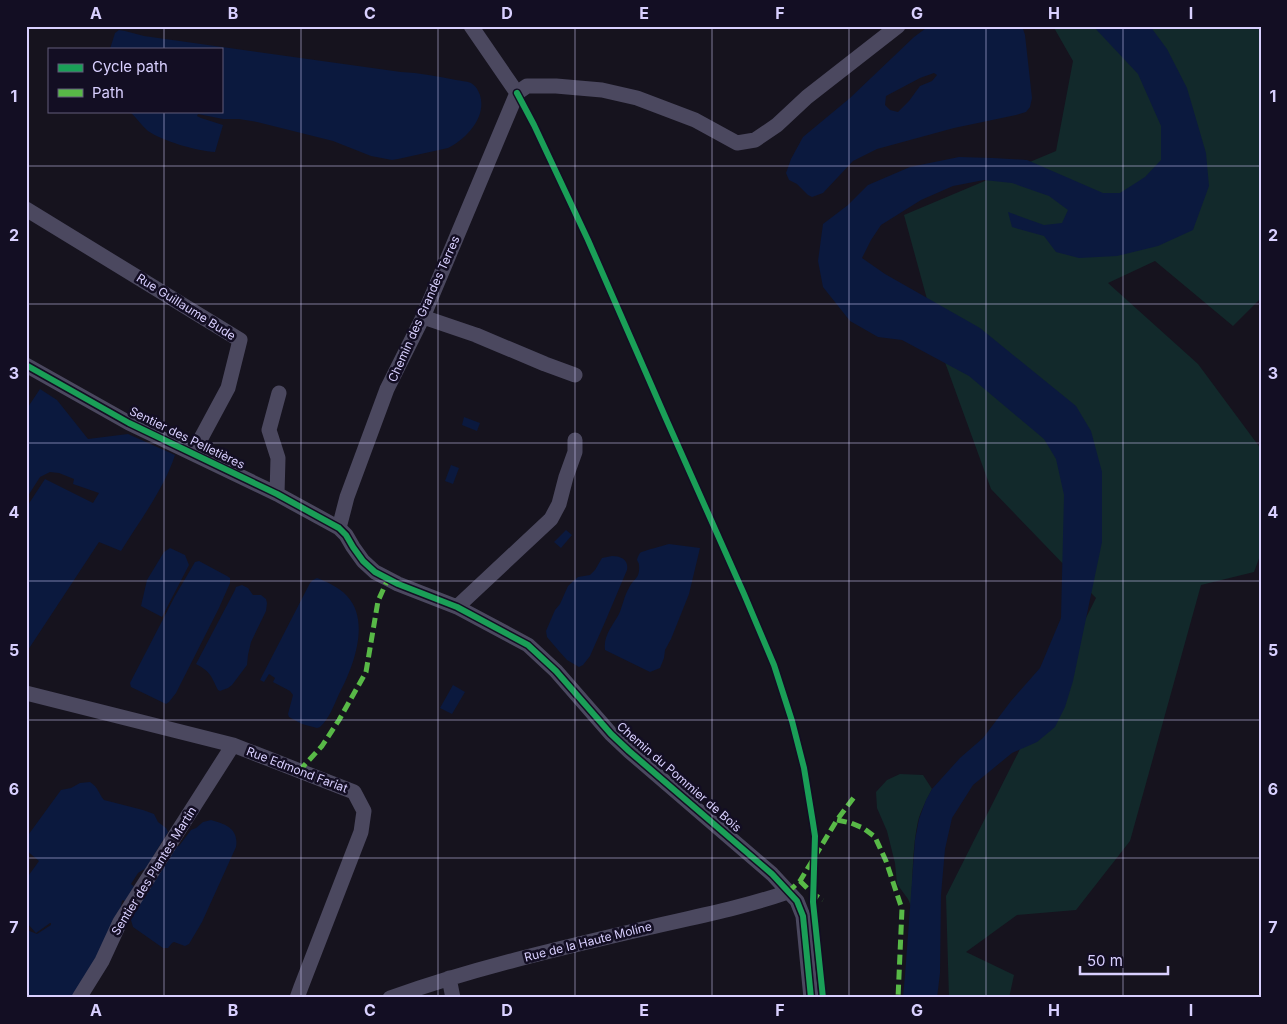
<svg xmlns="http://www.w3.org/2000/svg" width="1287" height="1024" font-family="Inter,sans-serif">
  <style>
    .green { fill: #12292b }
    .water { fill: #0b193e; fill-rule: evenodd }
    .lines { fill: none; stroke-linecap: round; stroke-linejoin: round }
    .minor { stroke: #4b485f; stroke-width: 15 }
    .quiet { stroke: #58b947; stroke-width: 5; stroke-dasharray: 10 5; stroke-linecap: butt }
    .cycleway-casing { stroke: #130e23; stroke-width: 9 }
    .cycleway { stroke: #1a9f57; stroke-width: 6 }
    .grid { fill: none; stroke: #d9d0ff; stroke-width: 1; stroke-opacity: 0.55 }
    .labels { text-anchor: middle; stroke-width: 5; stroke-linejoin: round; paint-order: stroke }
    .street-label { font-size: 12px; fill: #d9d0ff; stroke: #130e23 }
    .neatline { fill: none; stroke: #d9d0ff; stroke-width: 2 }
    .grid-label { font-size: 16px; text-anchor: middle; font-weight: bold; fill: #d9d0ff }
  </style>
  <rect width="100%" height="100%" fill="#16131e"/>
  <path class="green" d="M1053,26H1261V298L1233,326L1155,261L1108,283L1198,364L1261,449V553L1254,572L1201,585L1130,841L1076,910L1017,915L966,952L1014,975L1009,998H949L946,896L1096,598L991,489L942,354L904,215L1056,151L1073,61Z
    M900,774L923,775L932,789C927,799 921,810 918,821C912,849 913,878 911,906L908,899L897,884L895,863L887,831L877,808L876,792L887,780Z"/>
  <path class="water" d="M929,26H1022L1025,35L1032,98L1030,107L1026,112L1016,115L954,128L877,149L853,161L823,193L812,197L808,195L797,184L789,180L786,173L791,159L803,137L850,98L914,37ZM934,73L937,75L932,81L920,86L909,101L898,112L890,110L885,105L886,96L920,78Z
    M1093,26H1150L1167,49L1187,88L1206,153L1209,186L1193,230L1158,246L1117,256L1079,258L1056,252L1044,236L1012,227L1008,212L1044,225L1062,223L1068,210L1049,196L1012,183L984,180L953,186L921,200L881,225L871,240L862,258L885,274L980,328L1076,406L1091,431L1102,472V542L1073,681L1065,707L1055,727L1037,742L1012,753L973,785L952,818L945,849L941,895L940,973L937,998H903L905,975L915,840L919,819L926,800L932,789L960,758L983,738L1011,701L1040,668L1061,618L1064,495L1056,459L1044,439L969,376L902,340L878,337L850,321L823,287L818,261L823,224L848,205L868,185L910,167L959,157L993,158L1027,160L1103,193H1120L1145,177L1161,160V126L1138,74Z
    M119,30L125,31L144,36L401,72C420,73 437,76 456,80C461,81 466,81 471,83C476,86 478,90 480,95C487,117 466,139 448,148L398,159L392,160L371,156L333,141L257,122L239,119H223L198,114L197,116L201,118L223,125L215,152C197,151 162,141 148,131C141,125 136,117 129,111H221V49H110L115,33Z
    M40,389L57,400L88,439L128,434L175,455C165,487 139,522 121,551L99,542L26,653V508L45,479L93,503L99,493L73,484L74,479L59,473L50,472L40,477L26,499V410Z
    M464,417L480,423L477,431L462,425Z
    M451,465L459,468L453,484L445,481Z
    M566,530L572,535L561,548L554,542Z
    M669,544L700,548L689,594L671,639L665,650L664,658L660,668L650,672L605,650C603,636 613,625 619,614C623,605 624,596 629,588C635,576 640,580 639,564L637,560C637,559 639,554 640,553C642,551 666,545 669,544Z
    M170,548L185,555L189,565L162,617L141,606L147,580L164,552Z
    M612,556C621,556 629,560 627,570L605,622L590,656L583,665L579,667L567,660L558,650L547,637L546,631L555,610L560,604L568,586L578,577L590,575L595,570L602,558Z
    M199,561L227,576L230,578V583L219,608L176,693L169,702L166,704L131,687L130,683L175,596L195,562Z
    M317,578C327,582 339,587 347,596C371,621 353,668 339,694C334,705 329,719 320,727L317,728L302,724L289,717L288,714L293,695L290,691L273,682L275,678L269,674L264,682L260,680L310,583L313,580Z
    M242,585L248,588L253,595H261L266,599L267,603L266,611L251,642L248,655L247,665L232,685L228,688L220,691L218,690C211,676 211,672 196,664L235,590L236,587Z
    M453,685L465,692L452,714L440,708Z
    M90,782C99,788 98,793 104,800L143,810L154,814L158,822L166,828L168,832L146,868L138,873L131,884L138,890L127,902L123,900L122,901L119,915L74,998H32L26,993V931L27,930L37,934L51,925V923H50L36,933L26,922V879L39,861L26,850V838L61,790L71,788L80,783Z
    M211,820C226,824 239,829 236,847L202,922L189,944L185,946L174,942L172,943L168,948H163L133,927L131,920L134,909L173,847L179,846L191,830L196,828L203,822Z"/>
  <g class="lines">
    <path class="minor" d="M471,26L517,93
      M26,209L240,340L228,388L193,453
      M423,317L476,335L545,364L575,375
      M26,365L129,423L277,494L339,528L346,535L353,547L363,561L375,572L398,584L457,607L528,645L556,671L611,734L629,751L772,874L797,901L803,916L811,998
      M277,494L278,458L269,430L279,393
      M339,528L347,497L387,389L423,317L517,93L527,86H556L602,90L637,98L695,120L737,143L755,140L777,125L807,97L898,26
      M457,607L551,519L559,504L566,477L575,452V440
      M26,693L233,745L354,792L364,811L361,832L301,987L297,998
      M449,978L453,998
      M79,998L102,961L120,922L233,745
      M390,998C474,968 561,948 647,928C694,917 742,908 788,892"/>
    <path class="quiet" d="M299,771L322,746L339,720L366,672L378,601L388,579
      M837,820L851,823L863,828L875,837L886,861L902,909L898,998
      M800,881L813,894L823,900
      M788,892L800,881L837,820L855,796"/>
    <defs>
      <path id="cycleway" d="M517,93L534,125L588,240L667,421L744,594L774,665L792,721L804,768L813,823L815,836L813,902L823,998
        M26,365L129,423L277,494L339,528L346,535L353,547L363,561L375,572L398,584L457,607L528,645L556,671L611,734L629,751L772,874L797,901L803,916L811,998"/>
    </defs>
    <use href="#cycleway" class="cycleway-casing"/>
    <use href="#cycleway" class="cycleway"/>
  </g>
  <path class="grid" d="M164,26V49M301,26V998M438,26V998M575,26V998M712,26V998M849,26V998M986,26V998M1123,26V998M164,111V998M26,166H1261M26,304H1261M26,443H1261M26,581H1261M26,720H1261M26,858H1261"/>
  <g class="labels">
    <g class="street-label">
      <text transform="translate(186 307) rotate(32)" y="4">Rue Guillaume Bude</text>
      <text transform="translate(424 309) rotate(-66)" y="4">Chemin des Grandes Terres</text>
      <text transform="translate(187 438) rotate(26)" y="4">Sentier des Pelletières</text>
      <text transform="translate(297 770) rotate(21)" y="4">Rue Edmond Fariat</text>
      <text transform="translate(679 777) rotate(41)" y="4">Chemin du Pommier de Bois</text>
      <text transform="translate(154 871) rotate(-58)" y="4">Sentier des Plantes Martin</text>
      <text transform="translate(588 942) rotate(-14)" y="4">Rue de la Haute Moline</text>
    </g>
  </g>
  <rect width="1287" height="1024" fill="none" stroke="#130e23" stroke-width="55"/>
  <rect x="48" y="48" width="175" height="65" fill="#130e23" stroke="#625c7b"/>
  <rect x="58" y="64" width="25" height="8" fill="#1a9f57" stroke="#625c7b"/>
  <text x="92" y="72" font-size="15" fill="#d9d0ff">Cycle path</text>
  <rect x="58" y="89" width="25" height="8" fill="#58b947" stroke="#625c7b"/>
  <text x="92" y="98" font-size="15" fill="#d9d0ff">Path</text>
  <path d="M1080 966v8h88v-8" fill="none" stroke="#d9d0ff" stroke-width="2.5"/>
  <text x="1087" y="966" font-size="15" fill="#d9d0ff" stroke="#130e23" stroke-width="4" paint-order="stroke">50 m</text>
  <rect x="28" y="28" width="1232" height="968" class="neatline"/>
  <g class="grid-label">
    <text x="96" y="19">A</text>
    <text x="233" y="19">B</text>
    <text x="370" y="19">C</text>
    <text x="507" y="19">D</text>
    <text x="644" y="19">E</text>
    <text x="780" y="19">F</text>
    <text x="917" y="19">G</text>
    <text x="1054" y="19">H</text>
    <text x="1191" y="19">I</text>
    <text x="14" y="102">1</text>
    <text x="1273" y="102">1</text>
    <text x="14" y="241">2</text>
    <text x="1273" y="241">2</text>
    <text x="14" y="379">3</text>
    <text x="1273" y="379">3</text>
    <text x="14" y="518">4</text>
    <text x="1273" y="518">4</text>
    <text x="14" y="656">5</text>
    <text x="1273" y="656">5</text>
    <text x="14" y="795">6</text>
    <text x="1273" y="795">6</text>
    <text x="14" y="933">7</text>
    <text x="1273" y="933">7</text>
    <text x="96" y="1016">A</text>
    <text x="233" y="1016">B</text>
    <text x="370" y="1016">C</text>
    <text x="507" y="1016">D</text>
    <text x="644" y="1016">E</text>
    <text x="780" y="1016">F</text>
    <text x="917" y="1016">G</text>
    <text x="1054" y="1016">H</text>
    <text x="1191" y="1016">I</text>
  </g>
</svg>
